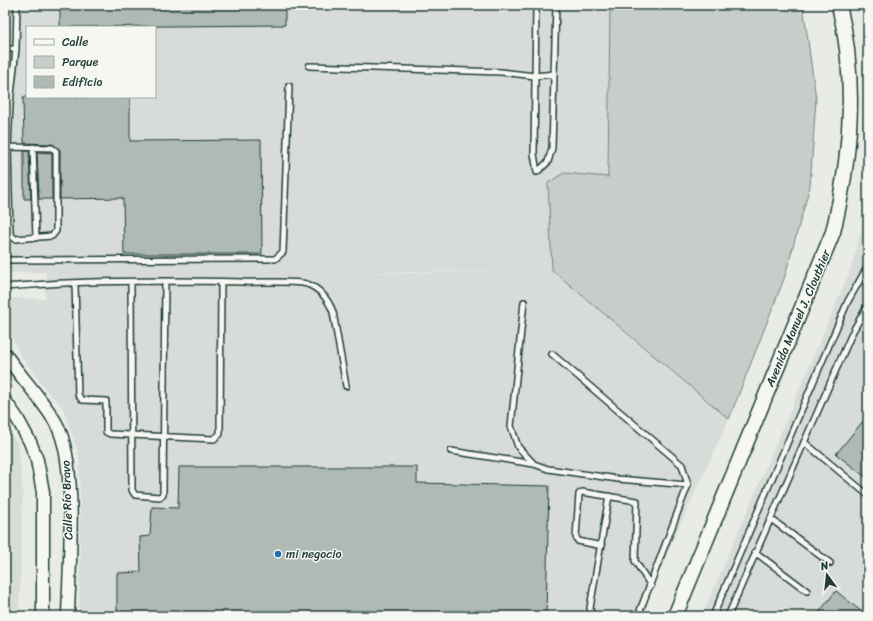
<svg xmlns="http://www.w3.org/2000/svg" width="873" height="621" font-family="Sriracha,sans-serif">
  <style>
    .built { fill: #d8dcd8; fill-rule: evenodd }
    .green { fill: #c7cec9; stroke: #73867e }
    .building { fill: #b0bab5; stroke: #1f3d34 }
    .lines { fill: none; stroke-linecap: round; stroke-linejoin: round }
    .service-casing { stroke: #1f3d34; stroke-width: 8 }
    .tertiary-casing { stroke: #1f3d34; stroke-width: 15 }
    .secondary-casing { stroke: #1f3d34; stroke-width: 17 }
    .service { stroke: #f6f6f2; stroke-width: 5 }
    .tertiary { stroke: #f6f6f2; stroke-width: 12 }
    .secondary { stroke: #f6f6f2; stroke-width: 14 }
    .poi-dot { fill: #1f6fb2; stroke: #f6f6f2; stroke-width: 1.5 }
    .labels { text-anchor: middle; stroke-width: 3; stroke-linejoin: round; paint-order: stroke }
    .street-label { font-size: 12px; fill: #1f3d34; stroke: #f6f6f2 }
    .poi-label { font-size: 12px; fill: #1f3d34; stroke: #f6f6f2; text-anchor: start }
  </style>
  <rect width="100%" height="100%" fill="#e9ebe7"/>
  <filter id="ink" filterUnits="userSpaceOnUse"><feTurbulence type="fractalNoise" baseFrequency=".025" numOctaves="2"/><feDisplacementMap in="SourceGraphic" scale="8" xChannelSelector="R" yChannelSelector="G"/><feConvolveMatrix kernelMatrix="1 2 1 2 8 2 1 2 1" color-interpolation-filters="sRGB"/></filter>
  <g filter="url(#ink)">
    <path class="built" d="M5,5H610L608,177L564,173L552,270L729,419L638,616H79L80,514L79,456L63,408L45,389L19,353L8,328L5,308L13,298L45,299L46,272L5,273ZM27,27H155V97H27ZM507,271L417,273H338Z
      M868,206V616H702L850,271Z
      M5,429L18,443L23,494L19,616H5Z"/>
    <path class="green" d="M610,5H803L816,99L810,186L784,279L729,419L552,270L548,183L564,173L608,177Z"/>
    <path class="building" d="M60,5H285V25L60,27Z
      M23,97H130V141L261,140L262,254H124L123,198L60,199V150L52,144L24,143Z
      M24,151H29L31,199H24Z
      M37,152L52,153V199H39Z
      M868,415V479L836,454Z
      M179,467H417V483L549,486L546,616H117V573L141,572L140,537L150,536L152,507L178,508Z
      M836,591L867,616H816Z"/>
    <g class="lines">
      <defs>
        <path id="service" d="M536,5L534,154L537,172L548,162L552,148L556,5
          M5,49H16
          M309,66L501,72L535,76L554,74
          M8,147L52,148L56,151V231L52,236L15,239L10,234L8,147L10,104L16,49L17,5
          M33,147L36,238
          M5,260L275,259L283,252L289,86
          M131,282L132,490L135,495L160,497L163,494L165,282
          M75,283L78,395L82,400L106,401V432L110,434L214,439L220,434L221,282
          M5,287C84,280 164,280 243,282C258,283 294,280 307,284C321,289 328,299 333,312L346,386
          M524,302L511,426L518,447L534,464
          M552,354L682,465L688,485L638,616
          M804,442L868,495
          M451,451L534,464L548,469L618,479L688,485
          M771,519L830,563
          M602,546L578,541L576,537L579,494L582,492L637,501L635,561L651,586
          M755,552L807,591
          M591,616L590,608L609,496
          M713,616L848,301L868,266
          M728,616L853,331L868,305"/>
        <path id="tertiary" d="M5,354C21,378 44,401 57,425C78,465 69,569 68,616
          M5,401L17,418L30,442L37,460L43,492V616"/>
        <path id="secondary" d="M675,616L833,232C851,158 857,79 839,5"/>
      </defs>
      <use href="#service" class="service-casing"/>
      <use href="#tertiary" class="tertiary-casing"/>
      <use href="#secondary" class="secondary-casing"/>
      <use href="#service" class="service"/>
      <use href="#tertiary" class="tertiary"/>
      <use href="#secondary" class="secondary"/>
    </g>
  </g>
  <circle class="poi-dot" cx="278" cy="554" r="4"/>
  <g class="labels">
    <g class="street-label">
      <text transform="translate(798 318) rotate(-67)" y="4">Avenida Manuel J. Clouthier</text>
      <text transform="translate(67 500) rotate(-92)" y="4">Calle Río Bravo</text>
    </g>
    <g class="poi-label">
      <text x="286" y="558">mi negocio</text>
    </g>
  </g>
  <rect width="873" height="621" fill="none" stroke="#f6f6f2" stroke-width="20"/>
  <rect x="10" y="10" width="853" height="601" fill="none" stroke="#1f3d34" stroke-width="1.5" filter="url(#ink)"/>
  <rect x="26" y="26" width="130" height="72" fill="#f6f6f2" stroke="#a0aca6"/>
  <rect x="34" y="39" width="20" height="6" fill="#f6f6f2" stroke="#a0aca6"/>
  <text x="62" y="46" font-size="12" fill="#1f3d34">Calle</text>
  <rect x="34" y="56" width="20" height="12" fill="#c7cec9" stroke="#a0aca6"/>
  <text x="62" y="66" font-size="12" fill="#1f3d34">Parque</text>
  <rect x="34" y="76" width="20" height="12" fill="#b0bab5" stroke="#a0aca6"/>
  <text x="62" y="86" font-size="12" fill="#1f3d34">Edificio</text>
  <g transform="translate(827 575) rotate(345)" stroke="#f6f6f2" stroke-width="3" paint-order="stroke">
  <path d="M0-3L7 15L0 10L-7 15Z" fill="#1f3d34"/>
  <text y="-6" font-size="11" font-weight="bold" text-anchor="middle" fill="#1f3d34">N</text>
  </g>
</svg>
